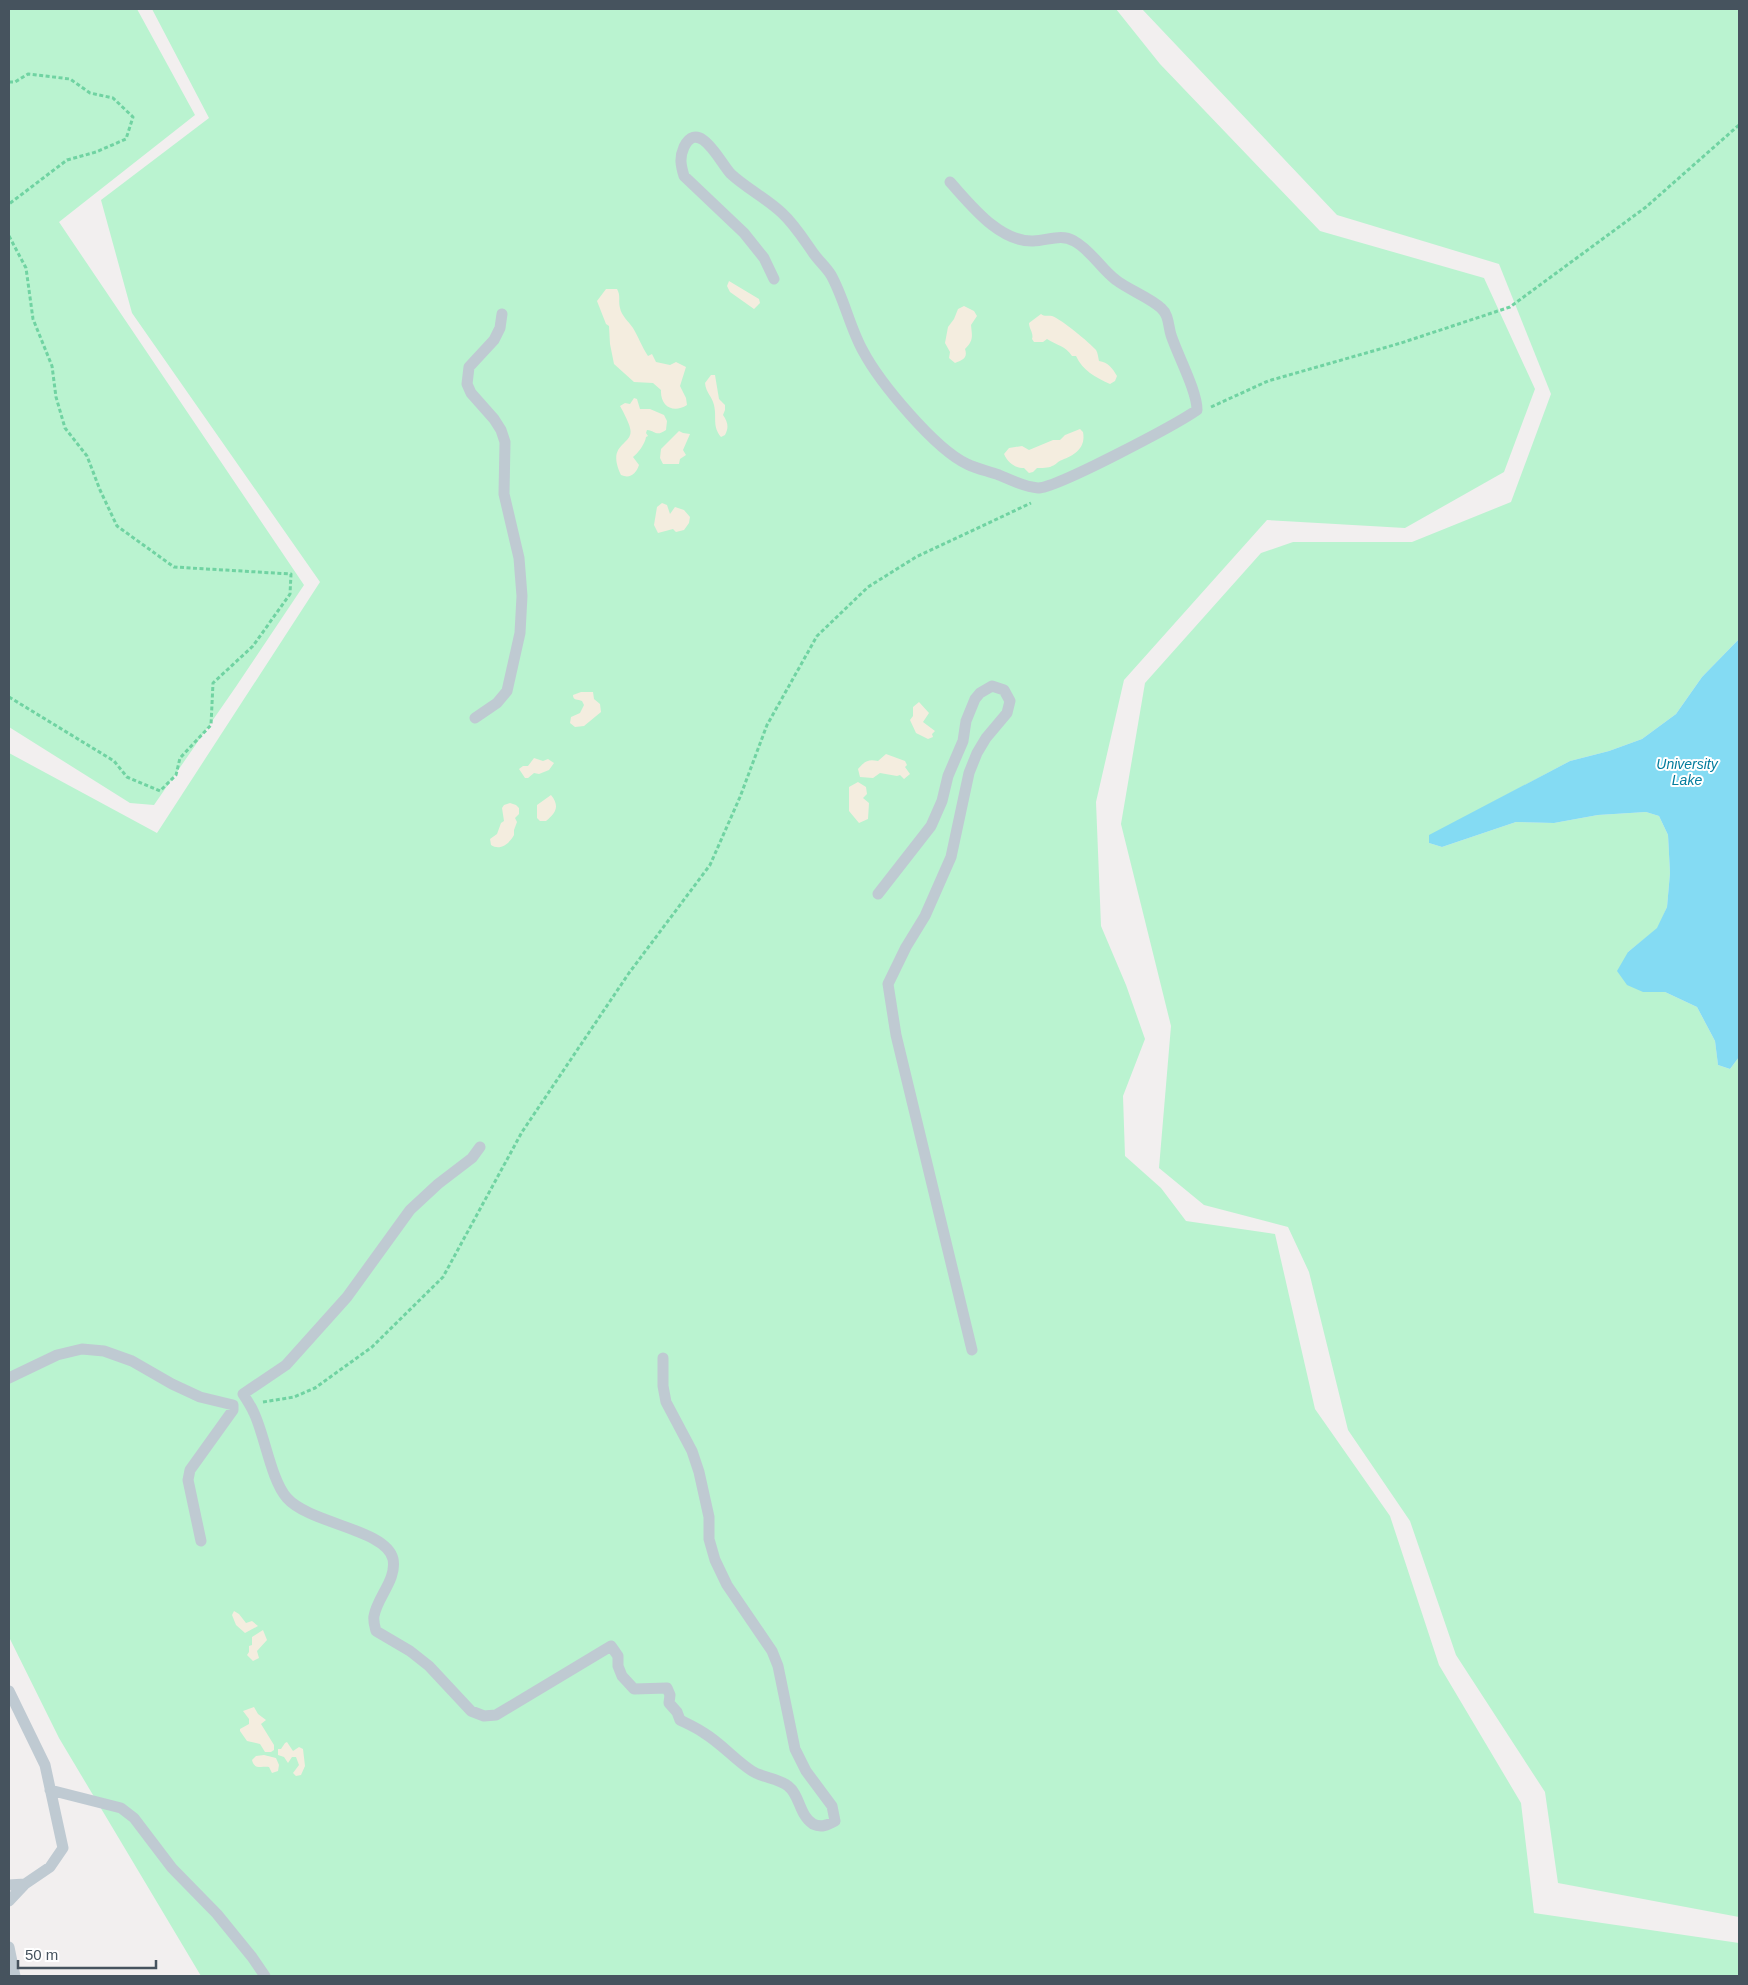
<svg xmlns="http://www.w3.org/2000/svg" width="1748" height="1985" font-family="Helvetica,sans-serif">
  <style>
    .green { fill: #baf3d0 }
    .sand { fill: #f4eddf }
    .water { fill: #84dbf3 }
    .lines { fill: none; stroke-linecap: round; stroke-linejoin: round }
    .path { stroke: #70d3a2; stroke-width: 3; stroke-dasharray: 4 2.5; stroke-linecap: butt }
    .service { stroke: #bfcad2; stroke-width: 11 }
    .labels { text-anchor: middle; stroke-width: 4; stroke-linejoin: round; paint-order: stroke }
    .water-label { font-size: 14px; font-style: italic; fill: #037c9d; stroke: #fff }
  </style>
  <rect width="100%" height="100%" fill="#f2efef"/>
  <path class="green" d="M9,9H137L195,115L59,222L304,585L235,688L154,805L130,803L9,727Z
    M152,9H1116L1160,64L1320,231L1484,278L1535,389L1504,472L1405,528L1267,520L1124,680L1096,802L1101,926L1126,985L1145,1039L1123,1096L1125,1156L1161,1188L1186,1221L1275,1234L1315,1409L1390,1516L1439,1665L1521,1803L1534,1913L1739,1943V1976H201L59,1738L9,1637V753L157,833L320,582L132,313L101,200L209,118Z
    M1142,9H1739V639L1702,677L1676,714L1642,739L1609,751L1570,761L1429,836V843L1442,847L1516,822L1554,823L1598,815L1646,812L1659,816L1668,835L1670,873L1667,907L1658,928L1628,952L1643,992H1665L1697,1007L1715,1041L1718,1065L1730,1069L1739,1057V1917L1558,1883L1545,1792L1456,1655L1410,1521L1348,1430L1309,1272L1288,1227L1204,1205L1159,1168L1171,1026L1121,824L1145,683L1261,553L1293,542H1412L1511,502L1551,394L1499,264L1337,215Z"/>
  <path class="sand" d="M729,281L759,299L760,303L754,309L730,292L727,286Z
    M606,289H617C621,296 618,300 620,308C621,315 629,322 633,328C638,336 642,347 648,356L652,354L656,362L670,365L676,362L686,367L680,386L686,398L687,405C673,414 660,406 661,390L653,383L634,382L614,364L610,344L609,326L606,324L597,301Z
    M964,306L974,311L977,316L971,325C972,336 974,340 965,349C968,358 963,360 955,363L949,358L950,352L945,343L948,327L954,319L958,309Z
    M1041,314C1045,317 1047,315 1052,316C1061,319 1090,343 1096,350C1098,353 1098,357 1099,361C1108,362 1113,369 1117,376L1115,381L1110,384C1095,377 1083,371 1076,356H1072C1066,346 1056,345 1047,339L1043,342H1034L1032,339C1034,333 1029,329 1029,323Z
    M711,375H715L719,399L725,405V410L723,415C728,422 729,428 725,435L721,437C712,426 717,418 714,405C712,396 706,393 705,383Z
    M634,398L637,399L640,409H650L664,415L667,421L666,430C656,437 656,431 647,430L646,433L648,436L646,437C645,444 638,453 633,457L639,465C636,474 630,479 621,475C605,442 635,446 630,428C630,425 622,409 620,406L625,403L630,404Z
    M1080,429L1083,432C1086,448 1075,455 1062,460C1058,461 1056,465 1052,466C1049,468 1041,468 1037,468L1033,472L1029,473L1024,468C1015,468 1008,463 1004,454L1009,448L1022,446L1029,450L1053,440H1060L1065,435Z
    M679,431L683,433L690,434L683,450L686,455L680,459L679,464H663L660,458L661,449Z
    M662,503L667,505L670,514L675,507L684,510L690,517L689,523L684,530L676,532L673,529L658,533L654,525L657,507Z
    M581,692H593L594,699L600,704L601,712L584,726L575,727L570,723L571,717L580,713L584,705L582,701C578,699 573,701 573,695Z
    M919,702L929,713L923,722L935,731L932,734L933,737L928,739L916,733L910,720L913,716V707Z
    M886,754L905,761L907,765L905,767L910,774L904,779L900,775L897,776L880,773L873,778L860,777L858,769C865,761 868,759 878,761Z
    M534,758L543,761L548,759L554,763L549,770L539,774L534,773L528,778H525L519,769L523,766H528Z
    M858,782L866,787L867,794L863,798L869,803L868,819L859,823L849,811V787Z
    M551,795C560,806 556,813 546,821H540L537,818V805Z
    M510,803L516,805L519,808V814L515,818L517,822L514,830V835C509,844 500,851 491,845L490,839L497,834L501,823L504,821L502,808L504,805Z
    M234,1611L239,1614L246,1623L252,1621L258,1626L245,1633L236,1625L232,1615Z
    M263,1630L267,1640L257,1651L259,1658L253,1661L247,1655L249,1652V1646L252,1645V1637Z
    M254,1707L258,1714L266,1720L261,1724L274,1745V1750L271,1752H265L260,1744L247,1741L240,1731V1729L249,1724V1719L243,1711Z
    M287,1742L293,1751L299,1747L303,1749L305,1766L301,1775L296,1776L293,1773L299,1765L296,1757H292L288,1763L284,1757L278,1755V1749H281L285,1743Z
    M264,1755L276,1758L279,1765L278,1771L272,1773L269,1767C262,1766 254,1770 252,1760L256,1756Z"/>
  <path class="water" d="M1739,639V1057L1730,1069L1718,1065L1715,1041L1697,1007L1665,992H1643L1627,985L1617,971L1628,952L1657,928L1667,907L1670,873L1668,835L1659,816L1646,812L1598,815L1554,823L1516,822L1442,847L1429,843V835L1570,761L1609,751L1642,739L1676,714L1702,677Z"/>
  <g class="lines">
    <path class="path" d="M9,82H15L28,74L70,79L90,93L113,98L133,117L126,139L96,152L67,160L9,204
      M9,236L26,268L33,319L52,366L56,397L65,428L87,456L100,490L117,526L174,567L291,574L290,594L253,646L213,683L211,725L180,758L176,775L160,791L127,777L114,761L9,697
      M1211,407L1268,381L1401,343L1510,307L1646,207L1739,125
      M263,1402L294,1397L315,1388L372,1347L443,1277L522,1132L629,973L710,865L740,797L767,725L817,636L868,587L916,557L1031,503"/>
    <path class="service" d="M774,279L764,258L744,233L684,176C681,166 679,158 684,147C699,117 721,164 731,174C746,188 766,198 782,213C795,225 804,240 814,254C819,261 826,267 831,275C844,298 850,328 863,351C880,383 935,449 967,464C977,469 988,471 999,475C1011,480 1024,487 1038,488C1057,488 1177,424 1197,410C1197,391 1178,356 1171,335C1168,325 1169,315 1161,308C1149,297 1129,290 1116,280C1101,269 1091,250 1074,241C1061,233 1047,241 1033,241C999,242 971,205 950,182
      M475,718L497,703L507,691L520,633L522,596L519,558L504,494L505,442L501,430L494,419L471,393L467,384L469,367L494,340L500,328L502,314
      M878,894L931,826L942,801L948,776L963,741L966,721L975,699L980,693L992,686L1004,690L1010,701L1007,713L986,738L977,753L969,773L951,857L925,916L906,947L888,984L896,1035L972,1350
      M480,1147L472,1158L438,1184L410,1210L347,1297L286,1365L243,1394C247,1400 251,1406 254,1413C265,1436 271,1480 287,1498C310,1524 386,1529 393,1559C397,1580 377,1597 374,1616C373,1621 375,1627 376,1631L410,1651L429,1666L471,1711L484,1716L496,1715L611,1646L618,1656V1666L622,1676L634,1689L667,1688L670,1695L669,1703L677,1712L680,1720C688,1724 697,1728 704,1733C722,1744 735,1760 752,1771C763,1778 778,1778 788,1786C800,1795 799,1815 813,1824C821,1828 828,1825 835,1821L832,1806L806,1771L795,1749L778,1666L772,1651L727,1585L715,1560L709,1539V1517L699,1472L692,1451L666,1402L663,1386V1358
      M9,1378L57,1355L82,1349L104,1351L132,1361L172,1384L200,1397L233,1405V1410L190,1470L188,1480L201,1541
      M9,1691L45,1765L63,1848L50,1867L25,1884L9,1901
      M50,1790L121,1808L134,1818L172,1868L217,1914L252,1957L265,1976
      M9,1885L25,1884
      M9,1947L15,1976"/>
  </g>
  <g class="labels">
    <g class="water-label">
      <text x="1687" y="769">University<tspan x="1687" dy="16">Lake</tspan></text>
    </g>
  </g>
  <rect width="1748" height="1985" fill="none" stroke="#46535e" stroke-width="20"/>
  <path d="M18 1960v8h138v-8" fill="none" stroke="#46535e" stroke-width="2.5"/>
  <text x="25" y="1960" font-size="15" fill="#46535e" stroke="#ffffff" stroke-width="4" paint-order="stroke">50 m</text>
</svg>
